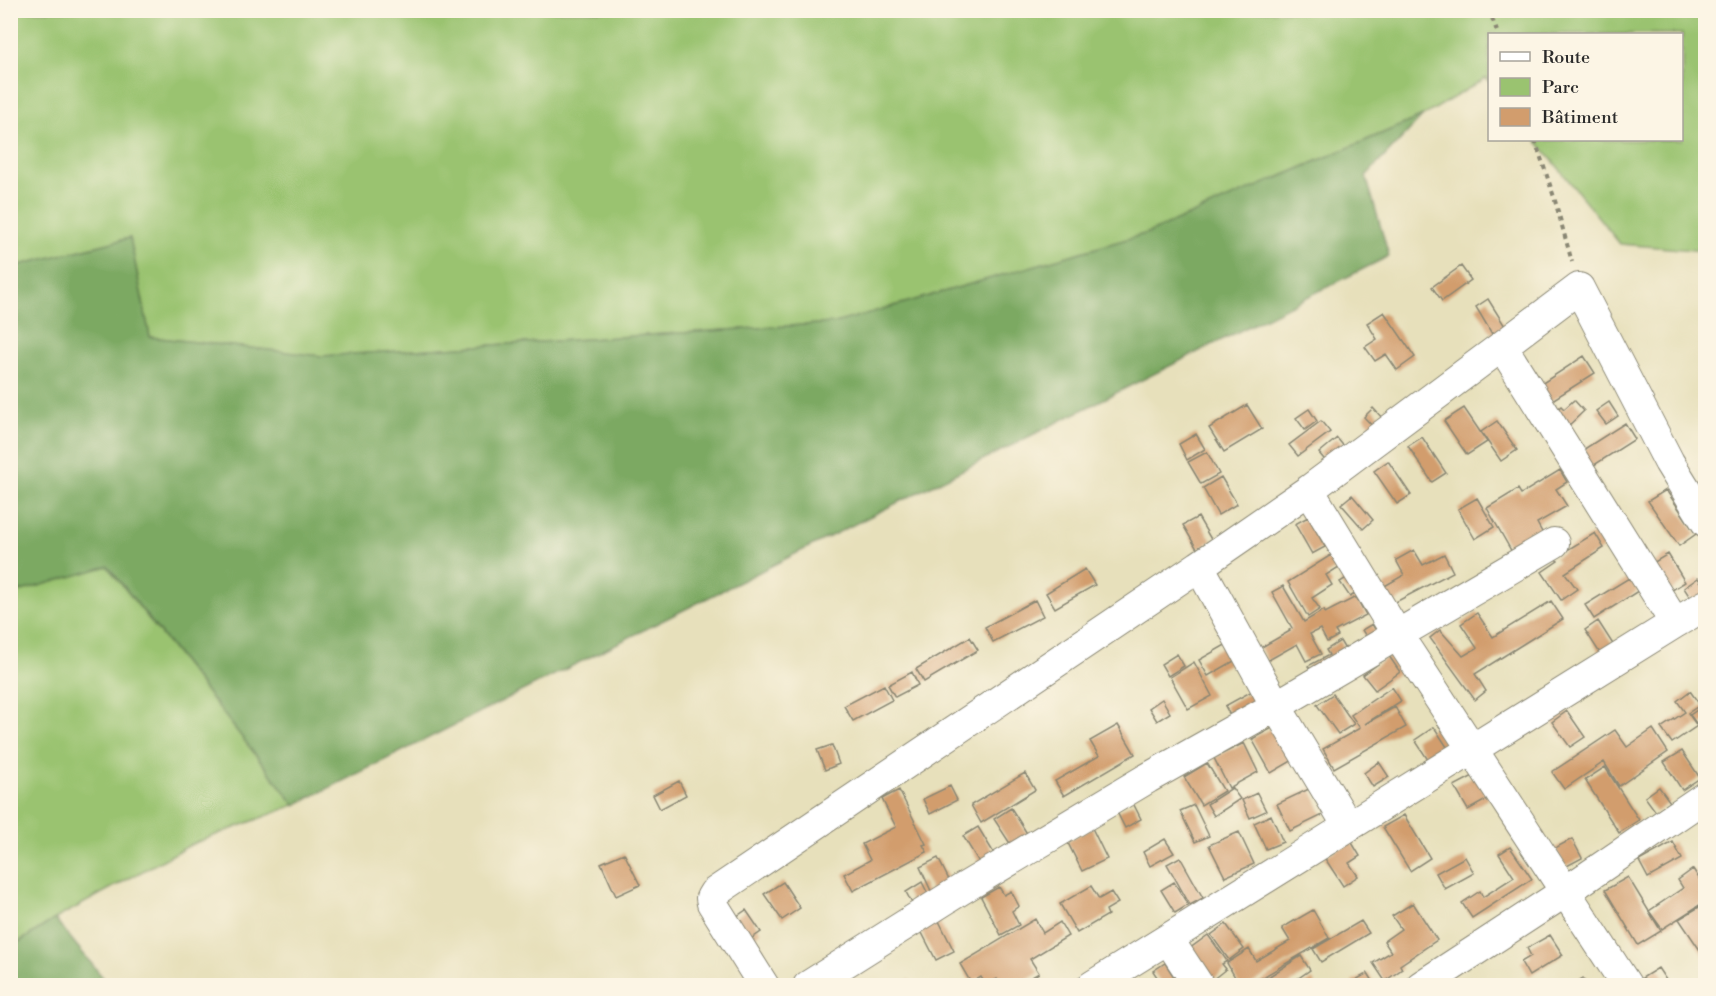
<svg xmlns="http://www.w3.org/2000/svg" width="1716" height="996" font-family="'Libre Bodoni',serif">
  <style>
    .green { fill: #9ac370; stroke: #62774e; stroke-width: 1.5 }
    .forest { fill: #7ba962; stroke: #536a46; stroke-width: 1.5 }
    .building { fill: #d29d6d }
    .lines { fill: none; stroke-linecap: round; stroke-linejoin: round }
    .minor-casing { stroke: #898673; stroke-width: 32 }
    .path { stroke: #898673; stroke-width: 4; stroke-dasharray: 4.5 4.5; stroke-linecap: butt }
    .minor { stroke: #fff; stroke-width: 30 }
  </style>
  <rect width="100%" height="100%" fill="#fcf5e5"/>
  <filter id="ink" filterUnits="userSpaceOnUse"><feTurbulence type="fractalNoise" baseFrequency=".0167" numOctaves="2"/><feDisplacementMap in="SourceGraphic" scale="12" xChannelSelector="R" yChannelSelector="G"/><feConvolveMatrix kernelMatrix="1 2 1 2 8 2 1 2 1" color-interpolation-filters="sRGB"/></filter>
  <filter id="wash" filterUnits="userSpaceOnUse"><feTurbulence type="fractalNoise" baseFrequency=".008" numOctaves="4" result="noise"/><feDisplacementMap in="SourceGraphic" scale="24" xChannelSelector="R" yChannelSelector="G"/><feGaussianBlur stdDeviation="1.35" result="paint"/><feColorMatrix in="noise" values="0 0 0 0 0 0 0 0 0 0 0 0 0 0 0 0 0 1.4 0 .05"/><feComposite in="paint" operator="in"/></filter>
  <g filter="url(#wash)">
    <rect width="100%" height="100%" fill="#e7e0bb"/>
    <path class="green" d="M10,11H1705V251L1620,244L1536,140H1682V34H1490L1489,82L1486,78L1423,116L1148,233L835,323L322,356L150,337L130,238L11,267Z
      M107,566L295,805L192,844L55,919L11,947V594Z"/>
    <path class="forest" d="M1423,116L1366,176L1389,256L295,805L108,566L11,594V267L130,238L150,337L322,356L835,323L1148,233Z
      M55,919L109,985H11V947Z"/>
    <g id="blocks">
      <path class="building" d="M1461,266L1471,280L1442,301L1432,287Z
        M1488,299L1508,331L1495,339L1476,307Z
        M1384,312L1415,357L1397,370L1386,354L1375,361L1365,347L1377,339L1367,323Z
        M1584,356L1595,373L1546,404L1535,388Z
        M1574,400L1584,411L1565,429L1551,415L1561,406L1564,409Z
        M1609,402L1618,416L1606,424L1596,411Z
        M1247,405L1262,429L1224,452L1209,428Z
        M1373,408L1385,421L1376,430L1364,417Z
        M1464,408L1487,442L1467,455L1444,421Z
        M1309,409L1317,421L1305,430L1296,418Z
        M1321,421L1330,432L1298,456L1289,445Z
        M1497,421L1517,450L1501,461L1481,432Z
        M1625,423L1635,439L1588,469L1578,453Z
        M1196,434L1205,449L1187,460L1179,444Z
        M1422,437L1446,473L1432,482L1408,446Z
        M1337,438L1346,449L1328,464L1319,453Z
        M1207,452L1219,474L1201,484L1188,462Z
        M1388,461L1411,495L1397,504L1374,471Z
        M1560,470L1567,482L1556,489L1567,506L1537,523L1548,543L1517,561L1487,508L1518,489L1521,494Z
        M1221,477L1237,504L1218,515L1203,488Z
        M1666,490L1696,534L1679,546L1648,501Z
        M1352,495L1373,520L1363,529L1341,504Z
        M1477,498L1494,527L1475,539L1458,509Z
        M1198,517L1212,541L1197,549L1183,525Z
        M1308,517L1325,547L1312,554L1295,524Z
        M1595,533L1604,548L1565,573L1577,589L1561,600L1542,572L1558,561L1554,558Z
        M1414,550L1423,565L1444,554L1453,572L1390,605L1381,588L1404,575L1396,560Z
        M1668,554L1685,582L1669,592L1651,564Z
        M1331,555L1339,567L1326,575L1332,585L1312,598L1320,609L1308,617L1288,582Z
        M1085,569L1095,585L1055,608L1046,593Z
        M1348,577L1358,592L1350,597L1340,582Z
        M1629,578L1638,591L1594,619L1585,605Z
        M1698,578L1706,589V593L1693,602L1684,588Z
        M1283,586L1304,622L1324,610L1325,613L1356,597L1366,615L1335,631L1338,636L1327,642L1320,629L1310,634L1321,654L1306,661L1297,644L1267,661L1260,648L1290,631L1289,630L1292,628L1272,592Z
        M1035,600L1043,616L993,642L985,627Z
        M1551,601L1563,619L1475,674L1486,691L1475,700L1430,638L1440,630L1463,656L1477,648L1461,624L1477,613L1493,637Z
        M1598,621L1616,649L1603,658L1585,630Z
        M1372,624L1380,637L1370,643L1362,630Z
        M970,637L978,650L924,682L916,669Z
        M1340,641L1349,656L1314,676L1308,666L1329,655L1326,650Z
        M1227,644L1236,660L1208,676L1199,660Z
        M1177,654L1184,666L1168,676L1161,664Z
        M1389,656L1400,672L1375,690L1363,675Z
        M1194,662L1212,696L1188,709L1170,677Z
        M912,672L918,685L895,697L888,685Z
        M884,685L892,700L853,721L844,706Z
        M1392,687L1401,701L1365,724L1395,707L1406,727L1334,768L1323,749L1360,728L1351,715Z
        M1254,690L1262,703L1232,719L1225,706Z
        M1690,691L1700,705L1688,713L1697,726L1672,743L1661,728L1685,712L1677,701Z
        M1333,694L1354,724L1338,734L1317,705Z
        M1162,699L1170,713L1157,721L1149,708Z
        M1706,704V722L1699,727L1690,715Z
        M1567,711L1585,737L1570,747L1552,722Z
        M1118,725L1135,754L1064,796L1055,781L1099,756L1090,741Z
        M1276,726L1295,759L1271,773L1252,739Z
        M1434,727L1451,753L1432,766L1415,740Z
        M1653,729L1668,752L1619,786L1604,762L1564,789L1552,772L1615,730L1627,747Z
        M1244,743L1258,772L1229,788L1214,758Z
        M832,745L839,764L825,770L817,750Z
        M1682,751L1700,778L1682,790L1664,762Z
        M1379,762L1389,777L1373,787L1364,773Z
        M1207,763L1224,791L1201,805L1184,777Z
        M1605,767L1639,820L1619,833L1585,780Z
        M1025,773L1035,790L981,823L971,805Z
        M1475,775L1488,799L1468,810L1454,786Z
        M679,781L686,795L660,809L653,795Z
        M950,786L957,800L930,814L923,799Z
        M1659,787L1670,802L1656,812L1645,797Z
        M1232,788L1240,799L1214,816L1207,804Z
        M1311,788L1323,815L1290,831L1277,804Z
        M899,790L926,844L923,845L927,852L853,891L844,874L870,860L862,844L896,827L882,799Z
        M1257,793L1266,811L1250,818L1242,800Z
        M1133,803L1141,819L1125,828L1117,812Z
        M1194,805L1209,836L1195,842L1180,811Z
        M1011,808L1028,835L1011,845L994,819Z
        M1271,815L1283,842L1266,849L1254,823Z
        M1404,815L1430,858L1410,871L1383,827Z
        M978,827L995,855L980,864L963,836Z
        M1092,828L1107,859L1082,871L1067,841Z
        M1239,832L1254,864L1225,877L1209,845Z
        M1165,839L1174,853L1150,866L1143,852Z
        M1572,839L1582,858L1565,867L1555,848Z
        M1351,841L1360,856L1349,863L1358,876L1343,886L1324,857Z
        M1673,842L1682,859L1648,878L1639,861Z
        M1510,847L1532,879L1472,918L1462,903L1480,891L1483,897L1514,877L1499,854Z
        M624,853L640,885L616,896L601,863Z
        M1180,857L1203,898L1190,905L1167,864Z
        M1465,857L1474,873L1445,889L1436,873Z
        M938,858L951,884L932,893L920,867Z
        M1693,869L1706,889V901L1662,929L1649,911L1683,888L1678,880Z
        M1628,877L1661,931L1638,945L1605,890Z
        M783,882L800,908L782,920L764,894Z
        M922,882L930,898L914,907L906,892Z
        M1174,882L1188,905L1175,913L1161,890Z
        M1091,886L1099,899L1111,892L1118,903L1106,910L1108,915L1077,933L1060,904Z
        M999,887L1004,895L1011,891L1019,906L1012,911L1019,925L1001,935L981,897Z
        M1413,903L1437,940L1400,965L1402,969L1385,981L1373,963L1391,952L1384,941L1401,929L1392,916Z
        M1706,903V959L1679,919Z
        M746,910L761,932L748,941L733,919Z
        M1313,910L1329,938L1248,986H1240L1227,963L1249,949L1256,961L1290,941L1282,928Z
        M937,917L954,951L936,960L919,927Z
        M1035,919L1043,933L1060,922L1068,936L1030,959L1039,973L1017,986H1000L997,979L986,985L981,977L971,983L960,964Z
        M1361,921L1369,933L1321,962L1313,949Z
        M1226,924L1244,949L1229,960L1211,935Z
        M1208,935L1227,961L1222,964L1226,969L1212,980L1189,949Z
        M1550,935L1563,955L1529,976L1521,962L1531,956L1527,948Z
        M1301,956L1310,970L1287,986H1254Z
        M1165,963L1180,986H1163L1153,971Z
        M1658,968L1670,986H1647L1642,978Z
        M1368,973L1376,986H1354L1352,982Z
        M1583,978L1587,986H1570Z
        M909,979L913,986H900Z
        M1313,979L1316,986H1301Z"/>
    </g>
  </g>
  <g filter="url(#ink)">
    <use href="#blocks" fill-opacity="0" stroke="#898673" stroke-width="1.5"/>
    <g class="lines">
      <defs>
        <path id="minor" d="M1502,346L1579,288L1669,462L1706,522
          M1309,490L1397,634L1627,986
          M1348,826L1276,706L1199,566L1309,490L1502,346L1675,623L1706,605
          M1168,939L1199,986
          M764,986L712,903L711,898L714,893L1199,566
          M808,986L962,889L1148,778L1276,706L1554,543
          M1092,986L1675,623
          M1421,986L1565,892L1706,796"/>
      </defs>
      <use href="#minor" class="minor-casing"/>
      <path class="path" d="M1489,10L1498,34
        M1535,140L1554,197L1572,262"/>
      <use href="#minor" class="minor"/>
    </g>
  </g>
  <rect width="1716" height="996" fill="none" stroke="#fcf5e5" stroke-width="36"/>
  <rect x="1488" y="33" width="195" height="108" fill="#fcf5e5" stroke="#a8a49b" stroke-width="1.5"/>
  <rect x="1500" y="52" width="30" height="9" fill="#ffffff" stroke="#a8a49b" stroke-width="1.5"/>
  <text x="1542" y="63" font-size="18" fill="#2b2b2b">Route</text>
  <rect x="1500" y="78" width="30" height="18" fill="#9ac370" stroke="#a8a49b" stroke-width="1.5"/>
  <text x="1542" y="93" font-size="18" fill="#2b2b2b">Parc</text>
  <rect x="1500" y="108" width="30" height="18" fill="#d29d6d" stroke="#a8a49b" stroke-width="1.5"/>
  <text x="1542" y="123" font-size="18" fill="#2b2b2b">Bâtiment</text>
</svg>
